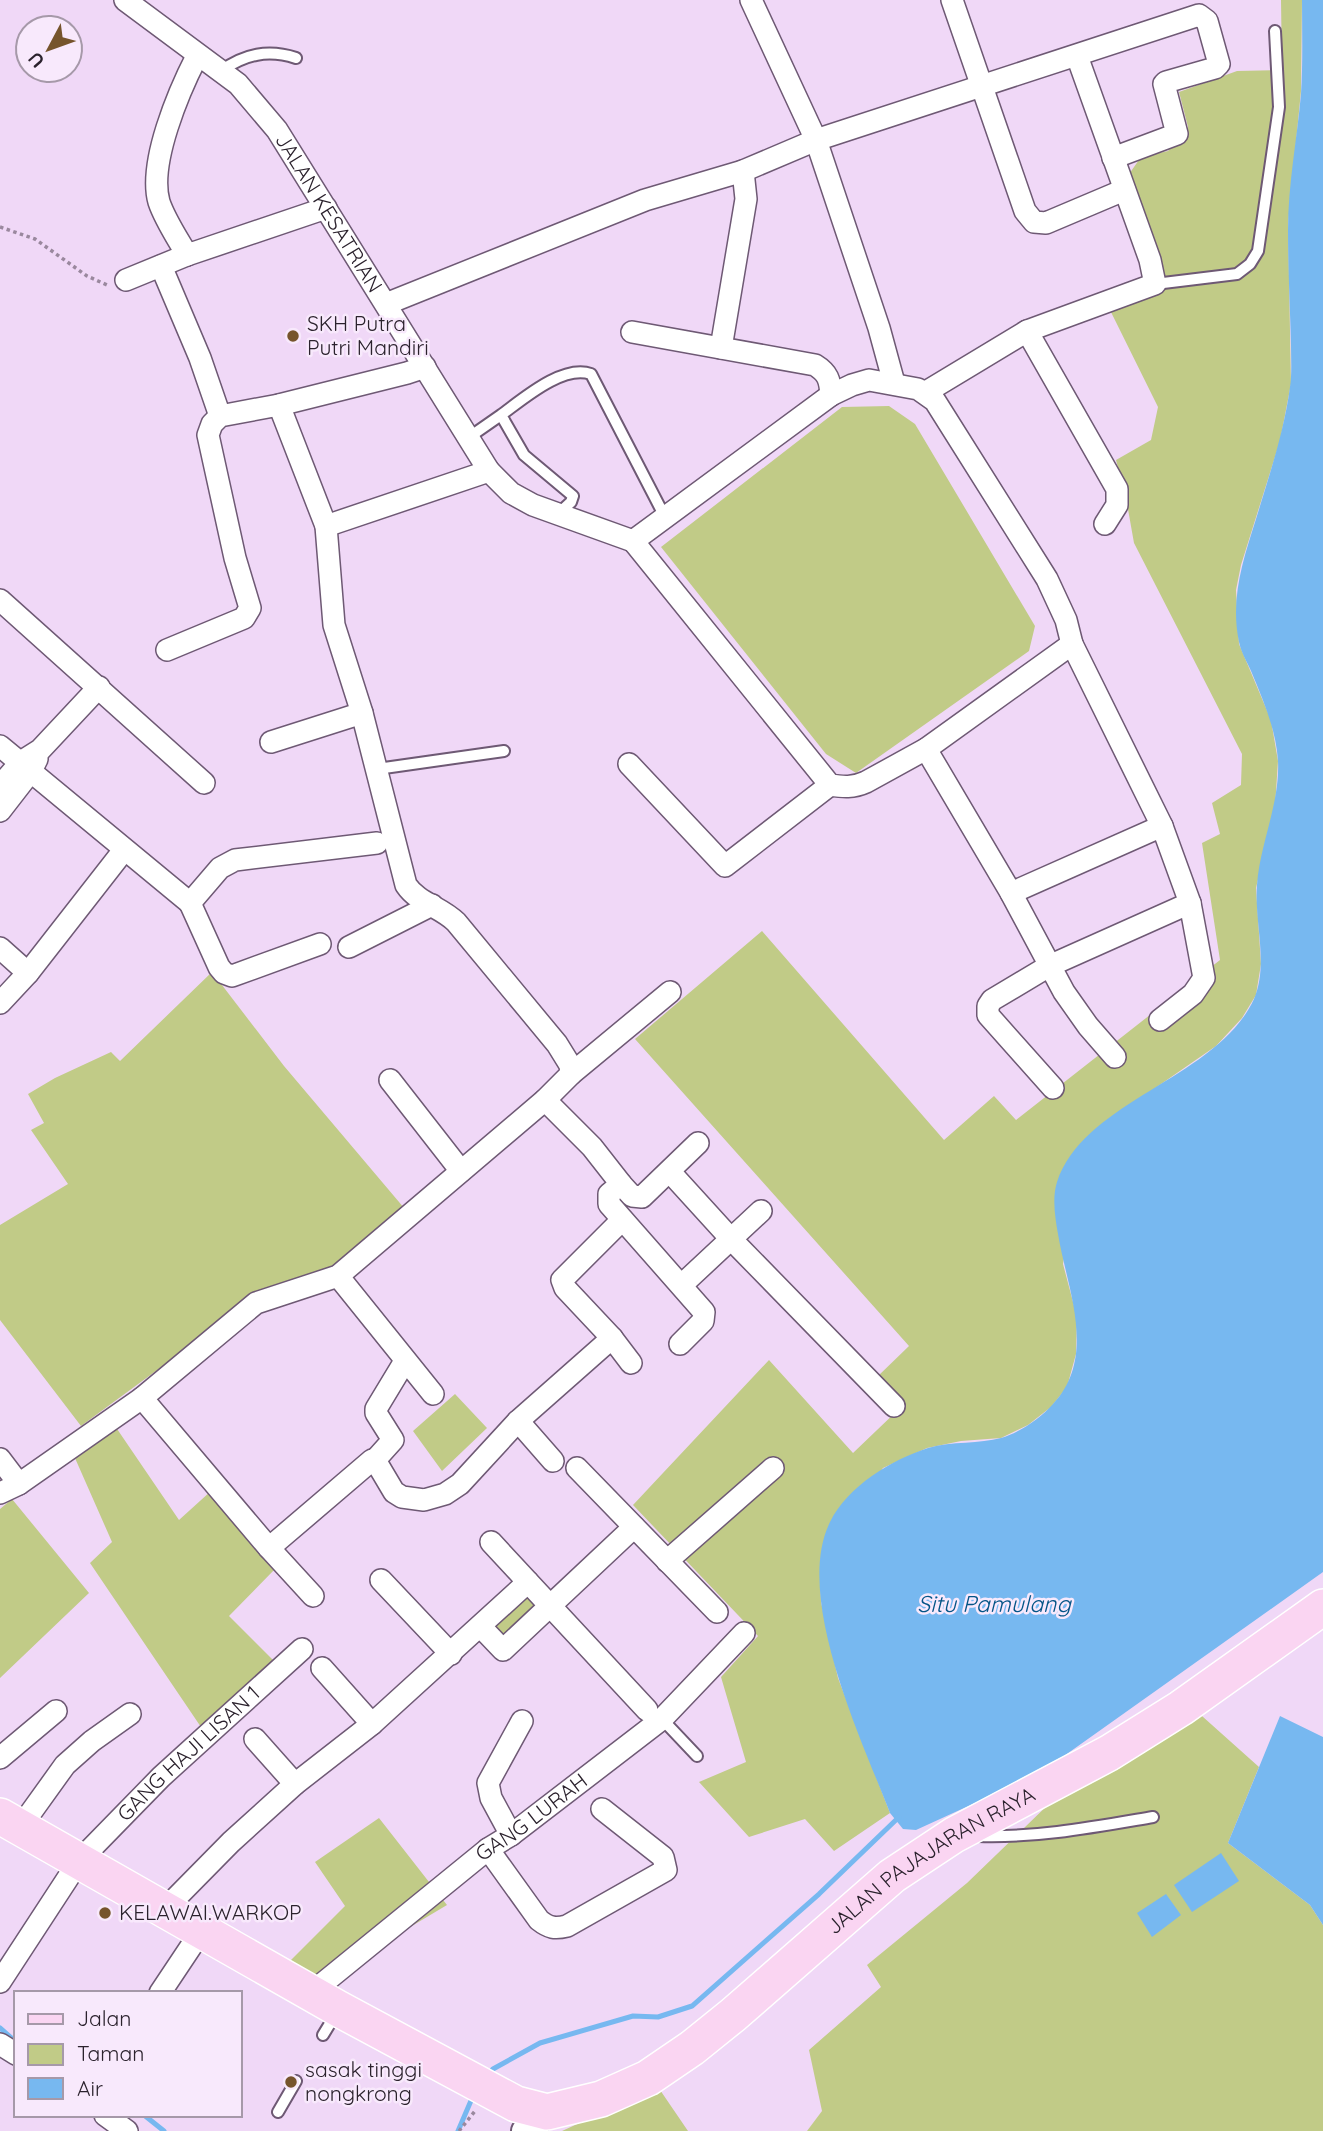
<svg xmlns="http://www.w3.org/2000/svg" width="1323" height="2131" font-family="Quicksand,sans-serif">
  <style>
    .green { fill: #c1cb87 }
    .water { fill: #77b8f0 }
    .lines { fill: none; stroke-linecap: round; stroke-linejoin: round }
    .stream { stroke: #77b8f0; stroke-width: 5 }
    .service-casing { stroke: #6e5974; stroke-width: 14 }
    .minor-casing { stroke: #6e5974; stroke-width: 24 }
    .tertiary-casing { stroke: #6e5974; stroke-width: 30 }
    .primary-casing { stroke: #fff; stroke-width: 38 }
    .path { stroke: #9a889e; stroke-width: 3.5; stroke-dasharray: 3.5 3.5; stroke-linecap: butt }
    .service { stroke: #fff; stroke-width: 10 }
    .minor { stroke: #fff; stroke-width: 21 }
    .tertiary { stroke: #fff; stroke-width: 26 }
    .primary { stroke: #fad5f2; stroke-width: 35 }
    .poi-dot { fill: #76542c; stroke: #f8e9fc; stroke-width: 2.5 }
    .labels { text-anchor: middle; stroke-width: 5; stroke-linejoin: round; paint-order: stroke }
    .street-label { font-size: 21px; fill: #2b222d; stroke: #f8e9fc }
    .poi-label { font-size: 21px; fill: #2b222d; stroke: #f8e9fc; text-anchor: start }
    .water-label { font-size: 23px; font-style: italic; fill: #035487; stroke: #f8e9fc }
  </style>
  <rect width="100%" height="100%" fill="#f0d8f7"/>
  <path class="green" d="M1281,0H1302L1301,91L1288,224L1291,384L1280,441L1241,565L1236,590L1239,644L1271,720L1278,761L1275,807L1256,888L1261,964L1256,995L1242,1018L1216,1046L1109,1120L1082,1142L1063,1264L1077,1317L1076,1354L1067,1387L1051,1407L1028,1425L1001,1438L961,1441L927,1448L883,1468L820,1560L821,1602L838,1678L890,1813L834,1851L805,1819L749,1837L699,1782L746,1762L721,1677L758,1636L633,1505L769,1360L853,1453L900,1408L876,1378L909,1346L635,1039L762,931L944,1140L994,1096L1016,1120L1220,960L1202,843L1220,834L1212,803L1241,785L1242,754L1134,543L1126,498L1116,460L1151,440L1158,407L1107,304L1131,289L1152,268L1127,177L1141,157L1168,151L1188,127L1179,92L1237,71L1282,70Z
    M889,406L915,424L1035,626L1029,651L856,773L826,754L661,547L842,407Z
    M212,972L284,1066L410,1215L336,1272L247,1304L81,1426L0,1320V1225L68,1184L31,1130L44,1123L28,1094L55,1078L111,1052L120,1061Z
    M455,1394L487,1428L442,1471L413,1431Z
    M113,1423L179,1520L211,1491L274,1570L229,1616L281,1668L205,1733L90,1563L112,1542L71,1449Z
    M12,1499L89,1593L0,1678V1509Z
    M528,1582L550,1608L503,1650L481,1627Z
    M1193,1708L1259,1767L1228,1843L1310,1905L1323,1925V2131H807L822,2111L809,2050L881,1987L867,1965L967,1883L1055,1798Z
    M379,1818L447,1905L318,1982L289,1962L345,1906L315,1862Z
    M658,2087L688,2131H562Z"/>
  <path class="water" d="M1302,0H1323V1572L1064,1756L975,1803L916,1830L903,1829L890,1813C862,1740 793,1597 830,1522C848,1486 891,1460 928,1448C952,1441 980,1444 1001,1438C1019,1433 1041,1418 1053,1404C1098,1356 1067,1289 1058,1234C1055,1217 1052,1198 1057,1182C1085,1099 1217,1079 1254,999C1269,964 1254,922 1257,885C1260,843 1280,804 1278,761C1276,729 1263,700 1251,671C1247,662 1241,652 1239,642C1230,599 1243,560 1256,519C1269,476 1284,432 1290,387C1292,374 1291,359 1291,345C1290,307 1288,269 1288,230C1288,185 1297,139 1301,94C1303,63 1302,31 1302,0Z
    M1280,1716L1323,1737V1925L1310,1905L1228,1843Z
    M1221,1853L1239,1881L1192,1912L1174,1885Z
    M1166,1894L1181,1915L1152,1937L1137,1913Z"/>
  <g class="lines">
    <path class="stream" d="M0,2028L16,2042
      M487,2076L493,2069L540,2043L633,2016L658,2017L692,2006L819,1894L899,1817
      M144,2115L164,2131
      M458,2131L473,2096"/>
    <defs>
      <path id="service" d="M221,71C245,54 268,49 296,58
        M1155,284L1237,274L1250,264L1258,251L1279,107L1275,31
        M501,415C523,399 563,364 591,374L665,517
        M468,438L501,415L524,455L573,496L571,502L557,515
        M377,769L504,751
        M662,1719L697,1756
        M978,1836C1037,1838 1094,1827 1153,1817
        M323,2035L337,2012
        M278,2112L296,2081"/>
      <g id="minor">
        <path id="s1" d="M125,0L238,84L277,130L489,471L511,493L533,505L633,541"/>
        <path d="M751,0L816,140L879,328L894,383"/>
        <path d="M952,0L1025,211L1034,222L1046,223L1124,190"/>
        <path d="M187,255C178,239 165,220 159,202C148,163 179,91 197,56"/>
        <path d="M161,266L200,358L220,416"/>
        <path d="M126,280L187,255L326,208"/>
        <path d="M386,304L645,200L743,171L816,140L1199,15L1207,21L1219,64L1215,68L1166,82L1164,84L1177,134L1113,158"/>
        <path d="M1027,331L1117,489V505L1105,524"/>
        <path d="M632,332L815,365C828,373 830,380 831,395"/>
        <path d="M721,348L746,199L743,171"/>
        <path d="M869,380L918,389L935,401L1047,579L1066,620L1072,644L926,749L866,782C853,788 843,787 830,785L633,541L831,395L852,385Z"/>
        <path d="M926,392L1027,331L1155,284L1150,260L1077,56"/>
        <path d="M326,526L489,471"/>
        <path d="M0,600L204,783"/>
        <path d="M1072,644L1162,826L1190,903L1204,978L1193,994L1160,1020"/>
        <path d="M167,650L244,618L250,608L235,558L208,435L212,424L220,416L279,405L407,373L425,367"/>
        <path d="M271,742L362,713"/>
        <path d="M0,746L190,903L220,868L235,860L377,843"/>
        <path d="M926,749L1011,893L1064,992L1088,1026L1115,1057"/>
        <path d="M629,764L725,866L830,785"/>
        <path d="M0,786L21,762L40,750L99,687"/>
        <path d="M0,811L31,771L37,759"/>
        <path d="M1011,893L1162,826"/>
        <path d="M190,903L219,967L224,973L232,976L320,944"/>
        <path d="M349,947L432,905"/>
        <path d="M0,948L28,973"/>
        <path d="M0,1003L28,973L124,850"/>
        <path d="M571,1074L670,992"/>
        <path d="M390,1080L461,1171"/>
        <path d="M1053,1088L988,1015V1006L992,1000L1049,966L1190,903"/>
        <path d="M545,1100L592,1147L621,1184L609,1194V1204L704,1312L703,1321L680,1344"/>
        <path d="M670,1172L731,1239L894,1406"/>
        <path d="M621,1184L632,1196L642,1197L698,1143"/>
        <path d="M338,1276L433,1394"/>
        <path d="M687,1280L761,1211"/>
        <path d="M612,1338L565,1288L562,1280L622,1220"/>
        <path d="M142,1398L269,1548L313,1596"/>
        <path d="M518,1421L553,1461"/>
        <path d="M0,1459L19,1484"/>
        <path d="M375,1460L393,1440L376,1413V1409L405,1361"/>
        <path d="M577,1468L717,1612"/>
        <path d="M0,1493L19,1484L142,1398L256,1303L338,1276L545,1100L571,1074L570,1065L557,1044L456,922C441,907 418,903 406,885L362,713L334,625L326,526L279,405"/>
        <path d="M269,1548L372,1460H375L394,1492L402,1497L424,1500L445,1494L460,1484L518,1421L612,1338L631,1363"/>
        <path d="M667,1561L773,1468"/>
        <path d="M381,1580L451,1654"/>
        <path d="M528,1582L647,1710"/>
        <path d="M481,1627L503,1650L634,1527"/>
        <path d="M322,1668L372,1724"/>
        <path d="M255,1739L295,1784"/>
        <path d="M0,1758L56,1711"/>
        <path d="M19,1829L65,1765L92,1741L130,1714"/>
        <path d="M511,1835L491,1798L488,1783L522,1721"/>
        <path d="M488,1849L539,1920C549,1928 555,1929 567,1926L666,1870L663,1857L602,1809"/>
        <path d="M165,1909L231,1842L295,1784L372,1724L528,1582L491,1542"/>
        <path id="s2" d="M0,1982L79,1861L161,1777L302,1649"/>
        <path d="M160,1993L202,1930"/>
        <path id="s3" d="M311,1993L488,1849L511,1835L662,1719L744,1633"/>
        <path d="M0,2044L16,2054"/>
        <path d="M105,2115L127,2131"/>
      </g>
      <path id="tertiary" d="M525,2131L547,2112"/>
      <g id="primary">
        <path id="s4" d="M0,1816L339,2009L516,2104L547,2112L601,2099L648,2078L692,2048L733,2015L892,1876L954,1835L1109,1753L1181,1708L1323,1607"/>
      </g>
    </defs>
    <use href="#service" class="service-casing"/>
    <use href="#minor" class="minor-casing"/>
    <use href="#tertiary" class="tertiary-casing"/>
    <use href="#primary" class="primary-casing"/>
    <path class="path" d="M0,227L35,239L87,276L107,285
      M459,2131L475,2111"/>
    <use href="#service" class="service"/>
    <use href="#minor" class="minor"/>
    <use href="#tertiary" class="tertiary"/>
    <use href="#primary" class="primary"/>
  </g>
  <g class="poi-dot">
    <circle cx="293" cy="336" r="7"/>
    <circle cx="105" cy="1913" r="7"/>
    <circle cx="291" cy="2082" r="7"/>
  </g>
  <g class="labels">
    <g class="street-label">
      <text dy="7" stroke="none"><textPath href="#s1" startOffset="299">JALAN KESATRIAN</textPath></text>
      <text dy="7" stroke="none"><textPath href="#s2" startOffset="298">GANG HAJI LISAN 1</textPath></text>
      <text dy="7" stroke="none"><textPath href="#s3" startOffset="282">GANG LURAH</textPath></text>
      <text dy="7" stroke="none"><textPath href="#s4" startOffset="1088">JALAN PAJAJARAN RAYA</textPath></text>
    </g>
    <g class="poi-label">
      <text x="307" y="331">SKH Putra<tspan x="307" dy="24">Putri Mandiri</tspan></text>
      <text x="119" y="1920">KELAWAI.WARKOP</text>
      <text x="305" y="2077">sasak tinggi<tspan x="305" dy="24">nongkrong</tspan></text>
    </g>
    <g class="water-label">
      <text x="994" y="1612">Situ Pamulang</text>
    </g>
  </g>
  <rect x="14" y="1991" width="228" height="126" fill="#f8e9fc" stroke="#a699a9" stroke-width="2"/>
  <rect x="28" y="2014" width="35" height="10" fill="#fad5f2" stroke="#a699a9" stroke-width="2"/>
  <text x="77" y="2026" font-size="21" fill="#2b222d">Jalan</text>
  <rect x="28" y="2044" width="35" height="21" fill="#c1cb87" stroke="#a699a9" stroke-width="2"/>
  <text x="77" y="2061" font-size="21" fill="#2b222d">Taman</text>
  <rect x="28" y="2078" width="35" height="21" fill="#77b8f0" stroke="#a699a9" stroke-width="2"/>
  <text x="77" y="2096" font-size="21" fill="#2b222d">Air</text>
  <g transform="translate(49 49) rotate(229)"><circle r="33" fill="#f8e9fc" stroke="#a699a9" stroke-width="2"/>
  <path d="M0-5L12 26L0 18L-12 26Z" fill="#76542c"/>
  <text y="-10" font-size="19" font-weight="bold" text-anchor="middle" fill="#2b222d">U</text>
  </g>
</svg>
